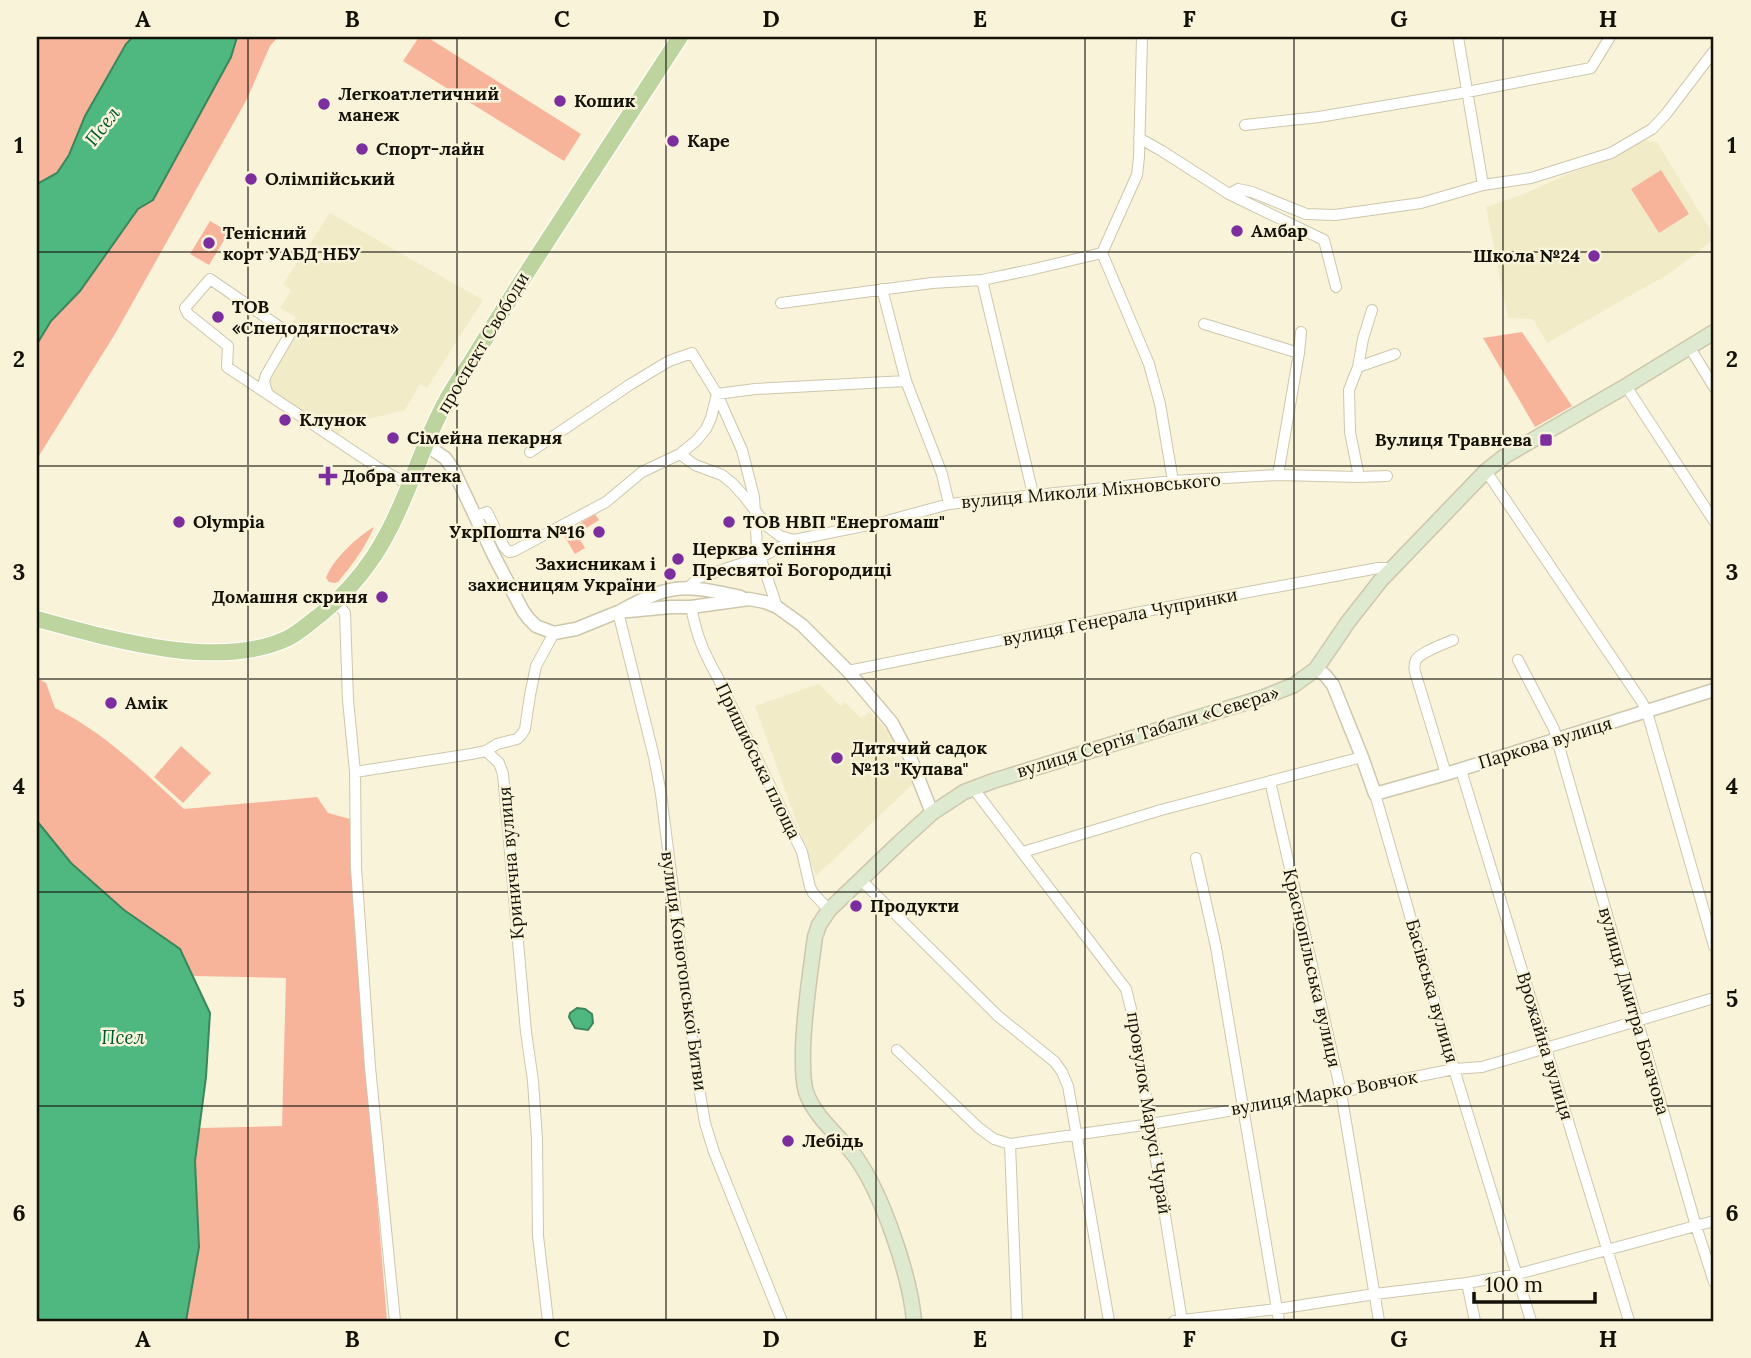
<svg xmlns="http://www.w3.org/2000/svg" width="1751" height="1358" font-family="Lora,serif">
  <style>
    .built { fill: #f1ebc8 }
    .green { fill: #f7b49b }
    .water { fill: #4fb880; stroke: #3d865c; stroke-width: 2 }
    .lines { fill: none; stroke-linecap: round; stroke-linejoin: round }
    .minor-casing { stroke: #ccc7ad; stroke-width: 12 }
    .tertiary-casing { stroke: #ccc7ad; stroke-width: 15 }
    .secondary-casing { stroke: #ccc7ad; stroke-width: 17 }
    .primary-casing { stroke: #fff; stroke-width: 18 }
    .minor { stroke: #fff; stroke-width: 10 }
    .tertiary { stroke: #fff; stroke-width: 12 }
    .secondary { stroke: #deeacf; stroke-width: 14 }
    .primary { stroke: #bed49f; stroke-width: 16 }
    .grid { fill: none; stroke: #131108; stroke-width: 2; stroke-opacity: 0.55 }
    .poi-dot { fill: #7c2d9e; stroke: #f9f4d9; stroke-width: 2.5 }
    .labels { text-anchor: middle; stroke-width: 5; stroke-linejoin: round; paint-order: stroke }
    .poi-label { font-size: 18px; font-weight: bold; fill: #131108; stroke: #f9f4d9; text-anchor: start }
    .street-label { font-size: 18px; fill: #131108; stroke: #f9f4d9 }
    .water-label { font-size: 19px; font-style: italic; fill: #015733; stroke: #f9f4d9 }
    .neatline { fill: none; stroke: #131108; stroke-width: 2.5 }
    .grid-label { font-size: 23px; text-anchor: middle; font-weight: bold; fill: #131108 }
  </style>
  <rect width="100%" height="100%" fill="#f9f4d9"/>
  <path class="built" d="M1643,140L1657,142L1714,236V239L1672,272L1547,343L1533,319L1508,318L1486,207L1526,193L1568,174L1607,160Z
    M330,213L483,300L427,388L420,384L405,410L348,424L338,435L257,382L296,317L280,308L291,290L283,284Z
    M819,684L841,706L845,702L861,718L870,712L888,731L913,784L816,876L755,706Z"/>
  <path class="green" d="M37,37H133L126,44L85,116L69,155L57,173L37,184Z
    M237,37H278L270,46L247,99L115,334L37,459V344L51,321L80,291L138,208L153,200L231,57Z
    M419,37H427L581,134L564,161L403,61Z
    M1661,170L1689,214L1659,233L1631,189Z
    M210,221L229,232L209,265L190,254Z
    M1522,332L1572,406L1535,427L1483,338Z
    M595,514L599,520L577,534L585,548L575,554L563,534Z
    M374,527C365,548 352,565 338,582L335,583L329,582L326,578C332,560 358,536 374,527Z
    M37,678L46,683L55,708C106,734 142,770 184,809L317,797L328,813L350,819L353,906L387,1321H186L199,1247L195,1161L199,1128L282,1126L286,978L193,976L180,949L124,910L71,863L37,821Z
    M181,746L211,773L183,803L154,777Z"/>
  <path class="water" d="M133,37H237L231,57L153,200L138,209L80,291L51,321L37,344V184L57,173L69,155L85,116L126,44Z
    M37,821L71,863L124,910L180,949L210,1013L206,1077L195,1161L199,1247L186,1321H37Z
    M577,1008L585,1009L592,1014L593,1023L588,1030L575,1028L569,1017L570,1013Z"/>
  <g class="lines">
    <defs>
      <path id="minor" d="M1458,37L1483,185
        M1245,125L1319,117L1467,92L1591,68L1610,37
        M1139,138L1162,151L1229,194L1324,240L1336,287
        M1229,194L1238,189L1252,192L1306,214L1335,215L1421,203L1483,185L1531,178L1611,153L1652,129L1666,114L1714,51
        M1102,253L1149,364L1160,404L1173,481
        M1102,253L1137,175L1139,157L1142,37
        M982,280L1033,494
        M882,289L906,381L942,474L949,504
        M781,303L932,283L982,280L1030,270L1102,253
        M1204,324L1299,353
        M1690,348L1714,387
        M1358,367L1395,354
        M1626,386L1714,521
        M267,392L264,382L266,375L290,334L210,279L185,308L188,314L228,346L227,367L377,467L409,485
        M530,452L631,384L669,361L692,353L717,394L742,450L754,497L757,547L777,607
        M680,454L695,465L722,475L732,483L743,495L768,527L780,536L794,540
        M1486,471L1642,702L1647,712L1714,946
        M1278,475L1299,353L1301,332
        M1359,477L1350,432L1349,390L1358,367L1363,339L1372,310
        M476,516L487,512L504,547L509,552L514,551L606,502L642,472L680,454L696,441L706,429L711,418L717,394L755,389L906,381
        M689,587L698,578L761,557L794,540L883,522L949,504L1173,481L1278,475L1359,477L1387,476
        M336,602L345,613L348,700L355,772L356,868L370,1067L395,1321
        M691,607C697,637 703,651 718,678L802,852L810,887L813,893L829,910
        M618,612L654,757L661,794L696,1070L705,1123L714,1152L782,1321
        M1518,660L1554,729L1696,1226L1714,1282
        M848,671L1141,612L1378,568H1393
        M486,751L499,763L503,774L526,1032L533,1081L537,1139L538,1236L548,1321
        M1461,770L1629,1321
        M355,772L471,754L486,751L497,744L517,739L522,734L525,729L530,695L536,666L554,633
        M1446,774L1415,672C1414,667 1414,664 1416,660C1421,652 1444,644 1453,640
        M1270,781L1341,1092L1379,1321
        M973,788L1126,989L1133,1017L1182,1321
        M1375,794L1454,1069L1531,1321
        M1023,852L1161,810L1362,757
        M1196,858L1216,947L1279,1321
        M860,879L998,1016L1055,1062L1062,1072L1068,1086L1109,1321
        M897,1050L979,1128L994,1139L1010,1144L1017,1321
        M1010,1144L1151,1124L1341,1092L1454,1069L1482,1067L1714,998
        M1467,1283L1475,1321
        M1174,1321L1277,1309L1375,1294L1467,1283L1518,1274L1714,1221"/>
      <path id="tertiary" d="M426,445L445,458L453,469L494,556L523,611L529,619L536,626L554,633L576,629L618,612L671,607H691L749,599L765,602L777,607L802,625L848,671L892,723L910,757L932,813
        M622,610C674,582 686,585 741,597
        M1316,669L1325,675L1333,685L1362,757L1375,794L1446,774L1714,690"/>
      <path id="secondary" d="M914,1321C910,1275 882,1193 855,1156C839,1135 815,1118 806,1092C802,1079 803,1063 803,1049C804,1012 810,974 815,937L819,925L829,910L899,843L932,813L964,792L993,781L1264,697L1294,685L1316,669L1348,622L1381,580L1486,471L1505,456L1626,386L1714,332"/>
      <path id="primary" d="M37,619C107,638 216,671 286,639C299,633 309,623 320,615C341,598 359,579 374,556C408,504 421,442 453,389C458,380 465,371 471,362C499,316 529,269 559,223C599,161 639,99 680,37"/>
    </defs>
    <use href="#minor" class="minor-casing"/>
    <use href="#tertiary" class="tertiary-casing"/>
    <use href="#secondary" class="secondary-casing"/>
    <use href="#primary" class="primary-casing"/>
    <use href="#minor" class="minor"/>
    <use href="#tertiary" class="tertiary"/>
    <use href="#secondary" class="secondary"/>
    <use href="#primary" class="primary"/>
  </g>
  <path class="grid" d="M248,37V1321M457,37V1321M666,37V1321M876,37V1321M1085,37V1321M1294,37V1321M1503,37V1321M37,252H1714M37,466H1714M37,679H1714M37,892H1714M37,1106H1714"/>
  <g class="poi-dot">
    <circle cx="560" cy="101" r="7"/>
    <circle cx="324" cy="104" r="7"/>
    <circle cx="673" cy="141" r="7"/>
    <circle cx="362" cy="149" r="7"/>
    <circle cx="251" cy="179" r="7"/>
    <circle cx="1237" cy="231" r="7"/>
    <circle cx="209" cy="243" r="7"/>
    <circle cx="1594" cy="256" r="7"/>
    <circle cx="218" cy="317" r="7"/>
    <circle cx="285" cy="420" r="7"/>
    <circle cx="393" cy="438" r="7"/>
    <rect x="1539" y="433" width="14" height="14" rx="3.5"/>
    <path d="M324.5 465.5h7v7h7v7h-7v7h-7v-7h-7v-7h7z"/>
    <circle cx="179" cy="522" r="7"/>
    <circle cx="729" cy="522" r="7"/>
    <circle cx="599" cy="532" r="7"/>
    <circle cx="678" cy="559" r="7"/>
    <circle cx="670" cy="574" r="7"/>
    <circle cx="382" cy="597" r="7"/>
    <circle cx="111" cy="703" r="7"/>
    <circle cx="837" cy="758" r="7"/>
    <circle cx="856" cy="906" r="7"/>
    <circle cx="788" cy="1141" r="7"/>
  </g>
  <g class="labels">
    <g class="poi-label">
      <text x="338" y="100">Легкоатлетичний<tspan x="338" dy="21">манеж</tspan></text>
      <text x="574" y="107">Кошик</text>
      <text x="687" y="147">Каре</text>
      <text x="376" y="155">Спорт-лайн</text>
      <text x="265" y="185">Олімпійський</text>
      <text x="1251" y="237">Амбар</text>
      <text x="223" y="239">Тенісний<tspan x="223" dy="21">корт УАБД НБУ</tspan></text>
      <text x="1580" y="262" text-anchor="end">Школа №24</text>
      <text x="232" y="313">ТОВ<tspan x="232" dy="21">«Спецодягпостач»</tspan></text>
      <text x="299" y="426">Клунок</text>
      <text x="407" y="444">Сімейна пекарня</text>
      <text x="1532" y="446" text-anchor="end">Вулиця Травнева</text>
      <text x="342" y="482">Добра аптека</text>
      <text x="193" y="528">Olympia</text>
      <text x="743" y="528">ТОВ НВП "Енергомаш"</text>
      <text x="585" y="538" text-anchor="end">УкрПошта №16</text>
      <text x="692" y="555">Церква Успіння<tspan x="692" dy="21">Пресвятої Богородиці</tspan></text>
      <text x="656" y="570" text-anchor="end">Захисникам і<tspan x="656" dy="21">захисницям України</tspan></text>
      <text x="368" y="603" text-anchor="end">Домашня скриня</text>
      <text x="125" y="709">Амік</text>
      <text x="851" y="754">Дитячий садок<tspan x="851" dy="21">№13 "Купава"</tspan></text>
      <text x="870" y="912">Продукти</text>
      <text x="802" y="1147">Лебідь</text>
    </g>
    <g class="street-label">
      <text transform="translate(483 343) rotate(-59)" y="6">проспект Свободи</text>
      <text transform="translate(1091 491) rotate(-5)" y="6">вулиця Миколи Міхновського</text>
      <text transform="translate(1120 617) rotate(-11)" y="6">вулиця Генерала Чупринки</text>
      <text transform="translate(1148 732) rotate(-17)" y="6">вулиця Сергія Табали «Сєвєра»</text>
      <text transform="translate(1545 743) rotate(-17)" y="6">Паркова вулиця</text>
      <text transform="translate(758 761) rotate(64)" y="6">Пришибська площа</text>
      <text transform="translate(511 863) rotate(-95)" y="6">Кринична вулиця</text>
      <text transform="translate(1312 968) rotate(77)" y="6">Краснопільська вулиця</text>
      <text transform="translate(684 971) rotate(82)" y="6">вулиця Конотопської Битви</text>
      <text transform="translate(1432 991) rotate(74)" y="6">Басівська вулиця</text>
      <text transform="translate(1634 1011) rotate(74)" y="6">вулиця Дмитра Богачова</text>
      <text transform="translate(1545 1046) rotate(73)" y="6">Врожайна вулиця</text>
      <text transform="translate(1324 1093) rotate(-10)" y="6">вулиця Марко Вовчок</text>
      <text transform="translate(1149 1113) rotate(81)" y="6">провулок Марусі Чурай</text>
    </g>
    <g class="water-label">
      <text transform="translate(102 126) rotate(-52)" y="7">Псел</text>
      <text x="123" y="1044">Псел</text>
    </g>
  </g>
  <rect width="1751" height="1358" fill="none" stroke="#f9f4d9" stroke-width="77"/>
  <path d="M1474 1292v10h121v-10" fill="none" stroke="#131108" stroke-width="3.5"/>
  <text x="1485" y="1292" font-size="21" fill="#131108" stroke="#f9f4d9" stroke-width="5" paint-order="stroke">100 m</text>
  <rect x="38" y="38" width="1674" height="1282" class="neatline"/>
  <g class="grid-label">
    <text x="143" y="27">A</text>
    <text x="352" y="27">B</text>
    <text x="562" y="27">C</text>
    <text x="771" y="27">D</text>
    <text x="980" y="27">E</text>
    <text x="1189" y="27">F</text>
    <text x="1399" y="27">G</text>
    <text x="1608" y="27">H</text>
    <text x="19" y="153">1</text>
    <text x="1732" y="153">1</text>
    <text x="19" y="367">2</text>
    <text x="1732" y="367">2</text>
    <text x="19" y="580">3</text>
    <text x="1732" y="580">3</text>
    <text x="19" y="794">4</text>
    <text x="1732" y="794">4</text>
    <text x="19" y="1007">5</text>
    <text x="1732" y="1007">5</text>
    <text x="19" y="1221">6</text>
    <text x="1732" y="1221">6</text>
    <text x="143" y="1347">A</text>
    <text x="352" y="1347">B</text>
    <text x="562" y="1347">C</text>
    <text x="771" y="1347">D</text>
    <text x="980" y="1347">E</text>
    <text x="1189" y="1347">F</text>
    <text x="1399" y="1347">G</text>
    <text x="1608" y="1347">H</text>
  </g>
</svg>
